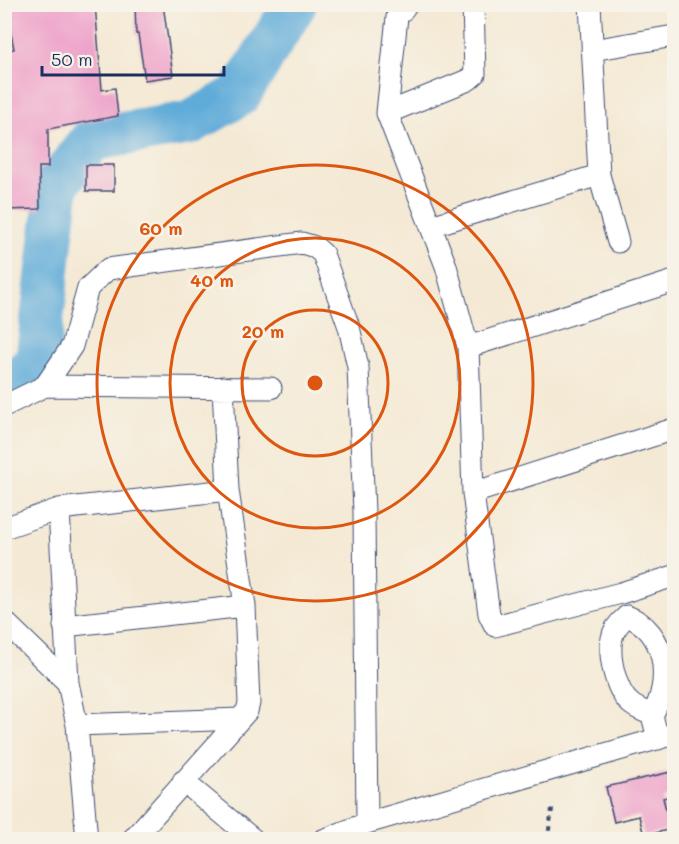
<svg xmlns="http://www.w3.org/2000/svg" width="679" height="844" font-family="Mali,sans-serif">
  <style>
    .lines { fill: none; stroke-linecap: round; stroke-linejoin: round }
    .river { stroke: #60acd9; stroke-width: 44 }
    .building { fill: #eea2c9 }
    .minor-casing { stroke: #3c4b70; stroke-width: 23 }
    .path { stroke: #3c4b70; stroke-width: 4; stroke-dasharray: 4.5 4.5; stroke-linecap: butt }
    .minor { stroke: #fff; stroke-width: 21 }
    .ring { fill: none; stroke: #de5710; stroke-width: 3 }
    .centre { fill: #de5710; stroke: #f7f3e8; stroke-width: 3 }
    .ring-label { font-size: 18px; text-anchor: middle; font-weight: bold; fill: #de5710; stroke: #f7f3e8; stroke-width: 5; stroke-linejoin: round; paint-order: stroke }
  </style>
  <rect width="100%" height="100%" fill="#f7f3e8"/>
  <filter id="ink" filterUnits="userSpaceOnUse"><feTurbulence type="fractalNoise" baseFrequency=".0167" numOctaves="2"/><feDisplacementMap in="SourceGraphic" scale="12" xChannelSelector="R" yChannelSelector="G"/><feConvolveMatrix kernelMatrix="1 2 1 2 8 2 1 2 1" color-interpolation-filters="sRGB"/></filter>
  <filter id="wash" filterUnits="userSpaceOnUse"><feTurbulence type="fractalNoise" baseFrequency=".008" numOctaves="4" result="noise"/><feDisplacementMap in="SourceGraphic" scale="24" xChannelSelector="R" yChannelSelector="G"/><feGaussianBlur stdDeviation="1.35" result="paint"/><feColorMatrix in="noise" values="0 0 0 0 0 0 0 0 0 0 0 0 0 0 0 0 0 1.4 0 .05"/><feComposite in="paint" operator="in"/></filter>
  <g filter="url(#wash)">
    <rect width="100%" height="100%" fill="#f4e9d4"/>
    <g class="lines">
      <path class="river" d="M4,391L37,362L58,183L92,139L190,123L239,95L295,4"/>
    </g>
    <g id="blocks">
      <path class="building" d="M5,4H95L102,90L115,88L118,116L48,129V167H39L40,209L4,210V51L14,49Z
        M135,4H163L173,76L145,80L138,34H136Z
        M86,165H114V191H86Z
        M675,771V795L663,798L671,829L644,836L639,816L614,822L606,787Z"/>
    </g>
  </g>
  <g filter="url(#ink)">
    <use href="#blocks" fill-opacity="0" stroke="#3c4b70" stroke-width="1.5"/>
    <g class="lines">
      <defs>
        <path id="minor" d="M407,4L397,17L387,113L446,266L468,347L473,493L489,614L495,626L621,593L674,576
          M592,50L674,36
          M387,113L468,80L475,74L473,4
          M599,175L618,242
          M431,226L599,175L590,4
          M468,347L674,281
          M45,386L271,388
          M4,406L45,386L72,346L88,288L108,269L302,243L315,247L323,254L349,327L358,367L364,512L367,823
          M473,493L674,429
          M59,509L68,683L77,725L87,840
          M4,528L59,509L228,490
          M627,616C667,631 672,682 652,715L658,739
          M627,616C621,621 613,630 612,638C608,657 616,692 631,704C637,709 646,712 652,715
          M4,621L68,683
          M64,626L245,606
          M77,725L240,719
          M183,781L254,840
          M132,840L247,711L249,703L245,606L228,490L223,387
          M323,840L367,823L674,734"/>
      </defs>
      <use href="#minor" class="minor-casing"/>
      <path class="path" d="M536,840L548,836L552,809"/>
      <use href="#minor" class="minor"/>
    </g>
  </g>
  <g class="ring">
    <circle cx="315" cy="383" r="73"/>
    <circle cx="315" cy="383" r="145"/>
    <circle cx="315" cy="383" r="218"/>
  </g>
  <circle cx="315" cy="383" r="9" class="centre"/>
  <g class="ring-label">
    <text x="161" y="235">60 m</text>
    <text x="212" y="287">40 m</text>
    <text x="263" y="338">20 m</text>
  </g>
  <rect width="679" height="844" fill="none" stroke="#f7f3e8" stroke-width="24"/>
  <path d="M42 66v9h182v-9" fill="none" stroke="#1b2f5e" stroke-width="3"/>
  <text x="51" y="66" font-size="18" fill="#1b2f5e" stroke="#f7f3e8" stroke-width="4.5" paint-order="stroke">50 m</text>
</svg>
